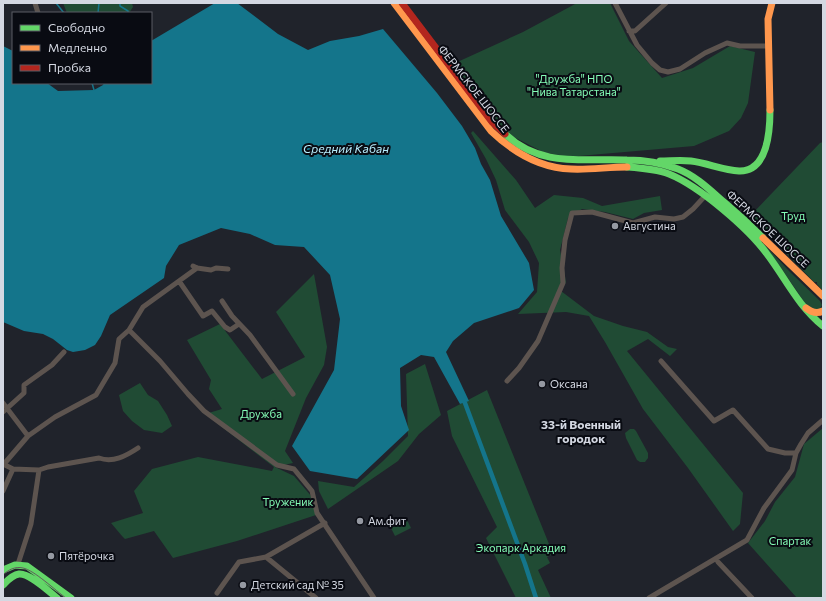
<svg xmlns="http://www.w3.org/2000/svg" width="826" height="601" font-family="Commissioner,sans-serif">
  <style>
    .green { fill: #204b34 }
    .water { fill: #14758b }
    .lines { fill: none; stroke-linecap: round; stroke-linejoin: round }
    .stream { stroke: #14758b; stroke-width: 1.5 }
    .canal { stroke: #14758b; stroke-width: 4.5 }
    .street { stroke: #5d544f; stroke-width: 5 }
    .fast { stroke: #63d668; stroke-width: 7 }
    .slow { stroke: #ff974d; stroke-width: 7 }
    .jam { stroke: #b3261e; stroke-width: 7 }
    .tram { stroke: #615d5b; stroke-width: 1 }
    .poi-dot { fill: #9599a2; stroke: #090b12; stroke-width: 1.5 }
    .labels { text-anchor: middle; stroke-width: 4; stroke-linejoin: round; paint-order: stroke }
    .park-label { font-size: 11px; fill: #84fcb6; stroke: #090b12 }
    .street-label { font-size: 11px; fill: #d4d8e2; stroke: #090b12 }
    .poi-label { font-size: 11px; fill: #d4d8e2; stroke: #090b12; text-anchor: start }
    .water-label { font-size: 12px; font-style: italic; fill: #b8eefe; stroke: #090b12 }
    .neighbourhood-label { font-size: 12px; font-weight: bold; fill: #d4d8e2; stroke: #090b12 }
  </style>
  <rect width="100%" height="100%" fill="#20232b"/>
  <path class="green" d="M63,3H132L133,7L129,13H67Z
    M577,3H610L629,41L662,78L693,68L730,46L755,52L748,103L741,118L729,131L694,146L567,157L543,152L506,133L453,64L523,32Z
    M473,131L516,180L535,208L554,195L583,198L602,206L660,196L662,210L644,213L633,219L605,212L582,209L568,218L560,250L566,282L561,291L594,316L623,326L647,332L668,347L677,349L670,356L648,339L627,351L743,493L740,524L733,531L688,468L643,409L605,342L589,316L566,312L518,314L537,292L539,263L529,242L505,210L496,180L486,159L471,133Z
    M823,142V291L817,284V282H814L750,216L820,143Z
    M759,239L789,271L820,301L822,305L820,309L817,311L810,309L805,303L777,262Z
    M314,274L327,347L324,365L306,398L285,451L293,463L275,467L294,476L312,497L316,515L237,541L173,558L154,531L125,539L122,536L111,523L143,513L134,491L152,469L198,457L272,471L274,467L205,414L222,409L209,389L211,380L187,340L220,324L262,379L305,357L276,312Z
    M425,364L441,415L419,434L398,461L328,509L319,491L318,481L354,487L383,461L408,436L406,374Z
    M140,383L148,395L158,401L167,415L172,426L162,433L144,430L132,421L123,411L119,395Z
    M487,390L553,554L547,557L550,563L538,570L551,598H516L486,538L497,527L452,436L447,411Z
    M823,428V598H797L748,543L765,521L775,502L795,477L804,444Z
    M630,429H634L636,431L648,453V458L645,462H640L637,460L626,438L625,433Z
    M407,520L411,528L395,536L391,528Z"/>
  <path class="water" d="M215,3H237L278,34L308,50L330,41L359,36L383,29L437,93L462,126L475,148L481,164L490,180L501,216L529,263L534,290L519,308L474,323L453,341L446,352L469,401L460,404L434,357L421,355L400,368L401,406L409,430L357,479L310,471L292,446L334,370L340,319L330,275L304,247L275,245L250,234L221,228L179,245L166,266L164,278L110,315L101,336L95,345L85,350L73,352L67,350L53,339L43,334L24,331L3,322V46L13,51V83H47L58,91L94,90L103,85L104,83H151V41Z"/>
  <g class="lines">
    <path class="stream" d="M56,3L64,13
      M120,3V6L128,11V13
      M98,13L99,3
      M92,83L94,90"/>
    <path class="canal" d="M465,403L525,564L536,598"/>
    <path class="street" d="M35,3L38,13
      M615,3L637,45L652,63L660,70L668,72L680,69L705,53L727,43L740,46H769
      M629,31H635L666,3
      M193,266L197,268L211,270L216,268L228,269
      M179,281L203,316L212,311L225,327L230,330L239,324
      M222,301L232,316L250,335L293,394
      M129,330L160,361L188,394L204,411L277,465L294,469L312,491L317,513L374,598
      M661,361L714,421L733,410L768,449L785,453H796
      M507,381L519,368L538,341L563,283L562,268L565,240L572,213L592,212L633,223L655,217L674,219L683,217L693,209L705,196L708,195
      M3,403L28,436
      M3,412L24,393V385L52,365L64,352
      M3,464L13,469L39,470L48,467L99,458C113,463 126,456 138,448
      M4,464L28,436L55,417L96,395L115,363L119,339L129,330L143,307L197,268
      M3,491L13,469
      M266,557L316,598
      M718,562L752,598
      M18,564L31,524L39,470
      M217,593L239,562L266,557L325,523
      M649,598L747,540L764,508L792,470L796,453L801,444L808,433L823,420"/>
    <path class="fast" d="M505,134C541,168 583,158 627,160C644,160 662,163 678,169C696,176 710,190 725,203C738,214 751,226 763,238
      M660,161C670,161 681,160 691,161C707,163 723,170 739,171C768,172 770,130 770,110
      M627,167C641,168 656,169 669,174C699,186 748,228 767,254C786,279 798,306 823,326
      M3,570L15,565L27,566L71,598
      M3,585C7,581 12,575 19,574C30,573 48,591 57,598"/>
    <path class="slow" d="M394,3L491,131C513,152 539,168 571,169C589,170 608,167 627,167
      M770,110L768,19L772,3
      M763,238L823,296
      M806,308C811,312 817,314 823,311"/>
    <path class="jam" d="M402,3L492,122L505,134"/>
    <path class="tram" d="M3,575C8,570 15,566 23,568C34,570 56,591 66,598"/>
  </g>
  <g class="poi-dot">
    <circle cx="615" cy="226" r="4"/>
    <circle cx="542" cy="384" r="4"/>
    <circle cx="360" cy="521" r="4"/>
    <circle cx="51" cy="556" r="4"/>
    <circle cx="243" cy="585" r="4"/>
  </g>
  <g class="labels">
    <g class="park-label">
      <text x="574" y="83">"Дружба" НПО<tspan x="574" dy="13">"Нива Татарстана"</tspan></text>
      <text x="793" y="220">Труд</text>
      <text x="261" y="418">Дружба</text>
      <text x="288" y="506">Труженик</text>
      <text x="790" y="545">Спартак</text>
      <text x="521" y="552">Экопарк Аркадия</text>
    </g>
    <g class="street-label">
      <text transform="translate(474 89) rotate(52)" y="4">ФЕРМСКОЕ ШОССЕ</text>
      <text transform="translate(768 229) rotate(43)" y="4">ФЕРМСКОЕ ШОССЕ</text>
    </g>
    <g class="poi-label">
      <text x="623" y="230">Августина</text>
      <text x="550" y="388">Оксана</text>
      <text x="368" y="525">Ам.фит</text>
      <text x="59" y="560">Пятёрочка</text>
      <text x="251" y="589">Детский сад № 35</text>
    </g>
    <g class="water-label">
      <text x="346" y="153">Средний Кабан</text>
    </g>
    <g class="neighbourhood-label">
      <text x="581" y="429">33-й Военный<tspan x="581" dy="14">городок</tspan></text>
    </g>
  </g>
  <rect width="826" height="601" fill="none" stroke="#d4d8e2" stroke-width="8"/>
  <rect x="12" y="12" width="140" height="72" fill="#090b12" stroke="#5a5d65"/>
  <rect x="20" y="25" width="20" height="6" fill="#63d668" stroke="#5a5d65"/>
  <text x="48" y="32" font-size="12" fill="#d4d8e2">Свободно</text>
  <rect x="20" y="45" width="20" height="6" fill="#ff974d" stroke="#5a5d65"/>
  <text x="48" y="52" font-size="12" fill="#d4d8e2">Медленно</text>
  <rect x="20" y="65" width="20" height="6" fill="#b3261e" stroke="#5a5d65"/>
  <text x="48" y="72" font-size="12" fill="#d4d8e2">Пробка</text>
</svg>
